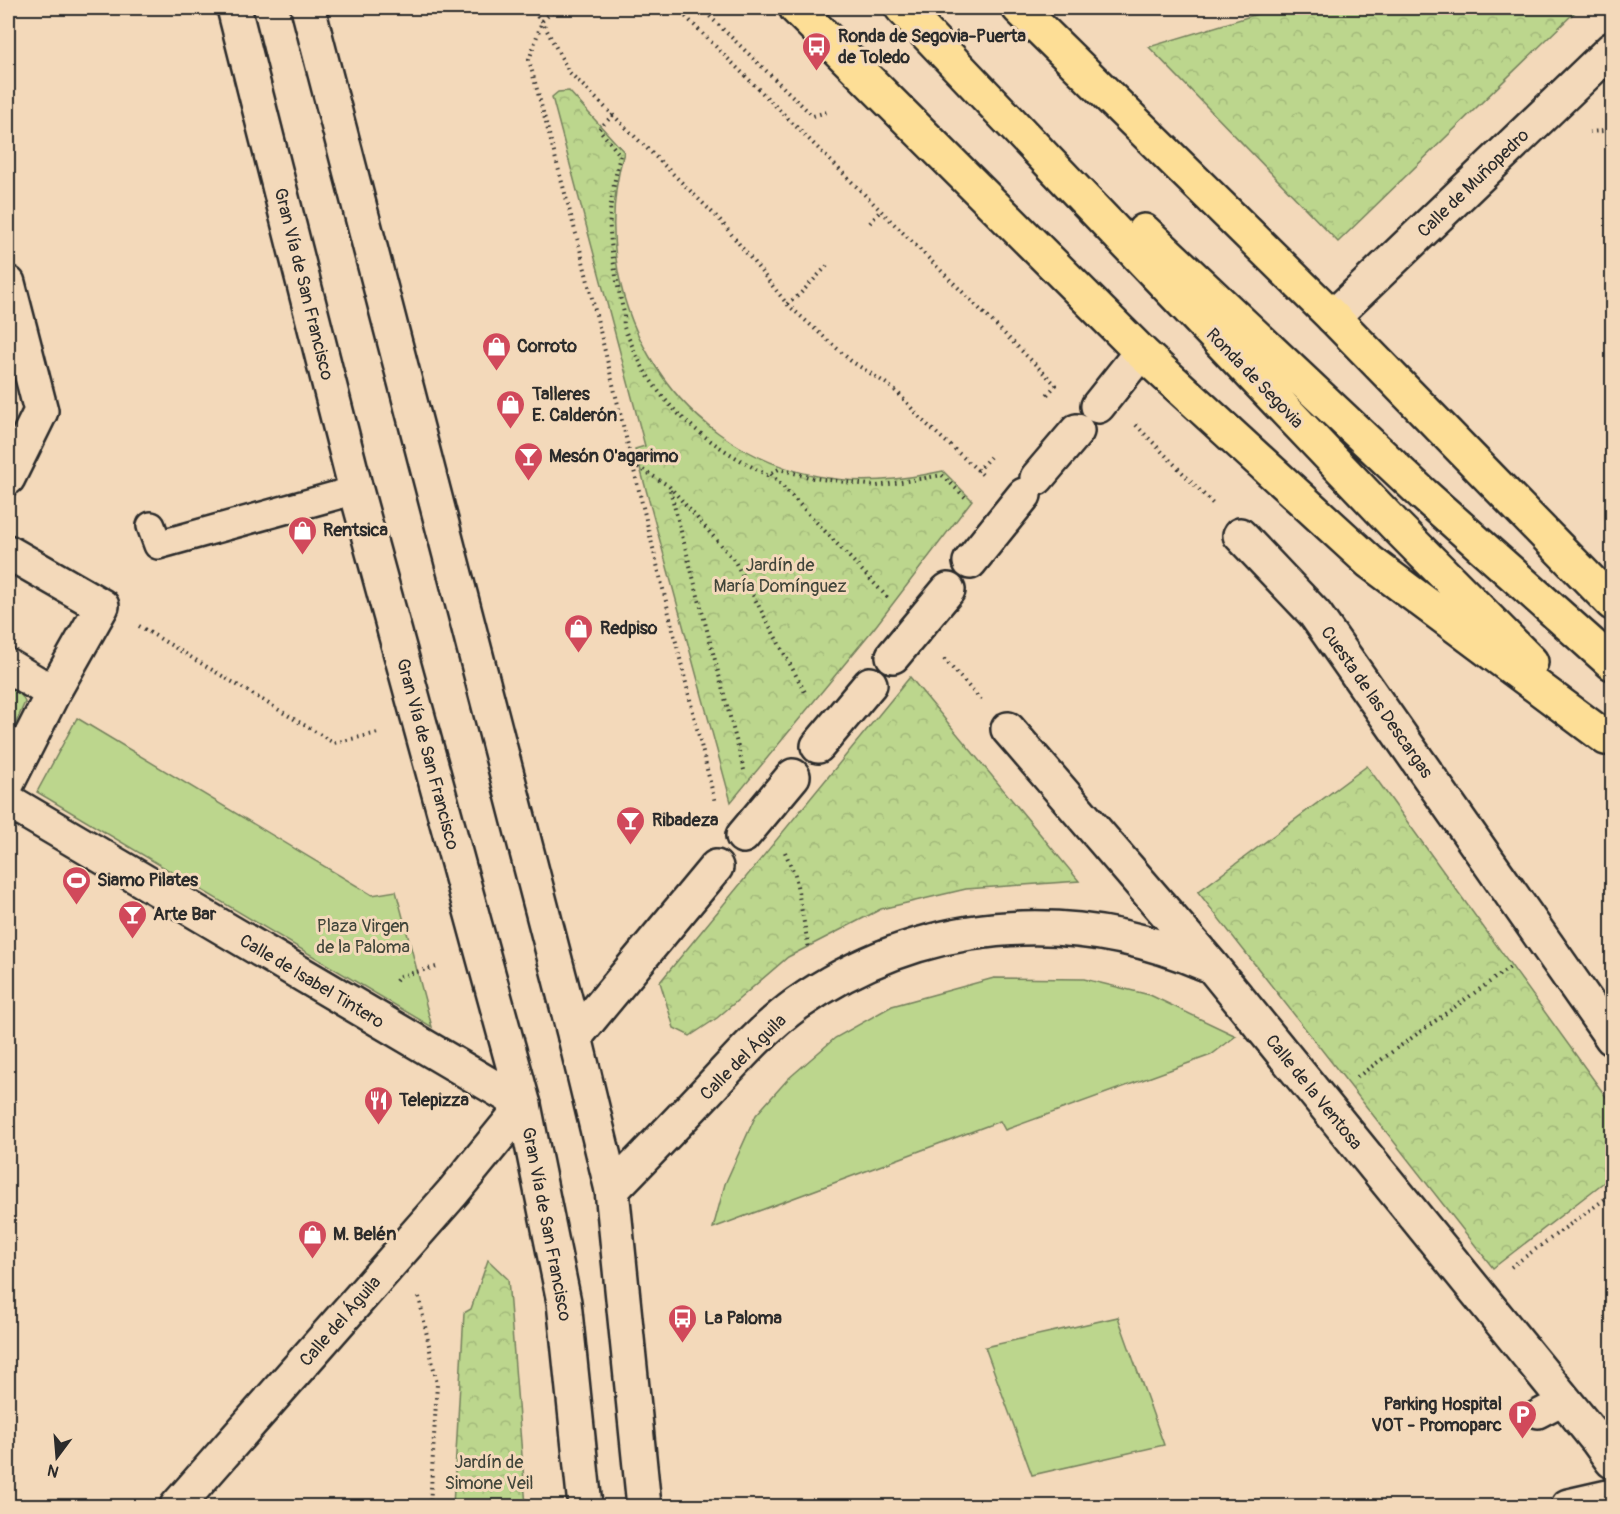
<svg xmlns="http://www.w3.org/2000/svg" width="1620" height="1514" font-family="Pangolin,sans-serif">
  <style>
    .park { fill: url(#park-crowns); stroke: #74805c; stroke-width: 1.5 }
    .garden { fill: #bcd68d; stroke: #74805c; stroke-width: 1.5 }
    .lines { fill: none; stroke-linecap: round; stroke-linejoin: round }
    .lane-casing { stroke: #2b2b2b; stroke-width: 32 }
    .street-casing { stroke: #2b2b2b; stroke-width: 38 }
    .secondary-casing { stroke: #2b2b2b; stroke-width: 38 }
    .primary-casing { stroke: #2b2b2b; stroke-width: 38 }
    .path { stroke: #2b2b2b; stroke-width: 4; stroke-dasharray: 1.5 4.5; stroke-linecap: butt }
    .lane { stroke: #f3d9ba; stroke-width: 27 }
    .street { stroke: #f3d9ba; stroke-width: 33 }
    .secondary { stroke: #f3d9ba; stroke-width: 33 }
    .primary { stroke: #fdde96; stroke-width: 33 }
    .labels { text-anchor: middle; stroke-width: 6; stroke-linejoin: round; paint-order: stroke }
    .poi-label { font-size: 18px; font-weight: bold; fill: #2b2b2b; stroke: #f3d9ba; text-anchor: start }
    .street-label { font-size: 18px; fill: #2b2b2b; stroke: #f3d9ba }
    .park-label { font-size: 18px; fill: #41453a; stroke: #f3d9ba }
  </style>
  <defs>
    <pattern id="park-crowns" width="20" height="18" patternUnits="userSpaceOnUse" patternTransform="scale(1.5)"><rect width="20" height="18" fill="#bcd68d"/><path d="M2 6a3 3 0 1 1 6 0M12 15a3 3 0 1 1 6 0" fill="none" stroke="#a2b87a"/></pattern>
  </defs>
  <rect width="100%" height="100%" fill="#f3d9ba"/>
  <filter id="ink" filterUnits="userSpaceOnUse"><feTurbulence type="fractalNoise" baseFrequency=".0167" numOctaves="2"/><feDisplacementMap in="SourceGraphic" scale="12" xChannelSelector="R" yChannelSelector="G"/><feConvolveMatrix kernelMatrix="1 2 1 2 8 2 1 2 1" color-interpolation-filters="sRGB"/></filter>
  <g filter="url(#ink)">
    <path class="park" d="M1277,8H1579L1338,242L1149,47Z
      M569,91L624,152C583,295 669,447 817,476C859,485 901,480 943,471L972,500L875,627L731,802L635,449L645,446L552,97L558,92Z
      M910,677L1079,881L966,889L881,909L788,957L717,1018L690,1036L674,1028L660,982Z
      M1367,766L1612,1105V1176L1493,1268L1198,892Z
      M488,1260L508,1279L526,1506H453L464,1313L471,1309Z"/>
    <path class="garden" d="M8,682L18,689L25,702L8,741Z
      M77,718L372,895L396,891L432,1027L37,792Z
      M994,978L1084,979L1150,995L1236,1036L1211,1055L1005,1130L1000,1121L713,1228L725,1184L756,1115L788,1079L835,1038L892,1006Z
      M1118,1317L1164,1445L1032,1475L985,1347Z"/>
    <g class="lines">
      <defs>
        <path id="lane" d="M151,526L158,545L356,490
          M1538,1414L1565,1400"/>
        <path id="street" d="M8,283L41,411L8,478
          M1333,317L1612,49
          M1098,406L1141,352
          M1037,478L1077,431
          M1240,535L1315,614L1612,1038
          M8,552L102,606L53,693
          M970,562L1024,495
          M893,656L948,590
          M8,666L53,693L8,782
          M1008,729L1211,965L1597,1440L1612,1461
          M818,746L870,684
          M8,801L524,1105L453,1192L177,1506
          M743,836L793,776
          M575,1037L716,867
          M612,1190C644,1157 677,1123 709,1089C737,1059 764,1028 797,1004C920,918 1069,905 1206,964
          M1568,1506L1612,1496"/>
        <path id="secondary" d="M234,8L356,490L524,1105L564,1302L585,1506
          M308,8L575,1037L612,1190L644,1506"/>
        <path id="primary" d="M796,8L1141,352L1370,562L1606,738
          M902,8L1395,525L1531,662
          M1019,8L1333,317L1612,603
          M1144,231L1423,494L1612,663"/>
      </defs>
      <use href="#lane" class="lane-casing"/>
      <use href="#street" class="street-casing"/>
      <use href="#secondary" class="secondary-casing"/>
      <use href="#primary" class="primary-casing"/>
      <path class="path" d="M528,8L542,21L569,72L720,220L787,304L851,361L887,384L899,394L922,420L985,477
        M557,8L542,21L529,60L580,249L715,802
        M677,8L1056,385L1045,397
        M701,8L813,116L830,111
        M613,115L599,129L620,155C615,180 608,207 610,232C612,258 617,284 623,309C625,315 623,321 624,327C626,334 631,342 633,348C661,411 709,444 767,475L779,469L813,478L877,486L942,475L967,499
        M1589,132L1603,131L1612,134
        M870,223L881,210
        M787,304L799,295L827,266
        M1136,425L1214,505
        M633,464L669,486
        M977,471L990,457
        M771,474L888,598
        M139,626L334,743L378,733
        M944,659L981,700
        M744,770L669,486L734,560L806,694
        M785,852L795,875L809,949
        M396,981L400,976L440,966
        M1357,1077L1512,966
        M1511,1267L1612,1194
        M419,1297L437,1384L430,1506"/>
      <use href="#lane" class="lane"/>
      <use href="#street" class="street"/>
      <use href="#secondary" class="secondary"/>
      <use href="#primary" class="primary"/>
    </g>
  </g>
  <defs>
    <symbol id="bus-pin" viewBox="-11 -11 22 30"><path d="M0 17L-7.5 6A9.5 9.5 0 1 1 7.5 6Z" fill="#d1495b" stroke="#f3d9ba"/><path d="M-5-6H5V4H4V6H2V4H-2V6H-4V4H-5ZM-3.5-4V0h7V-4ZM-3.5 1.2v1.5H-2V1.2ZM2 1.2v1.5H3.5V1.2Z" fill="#fff"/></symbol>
    <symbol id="shop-pin" viewBox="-11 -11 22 30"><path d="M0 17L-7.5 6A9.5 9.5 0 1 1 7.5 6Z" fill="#d1495b" stroke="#f3d9ba"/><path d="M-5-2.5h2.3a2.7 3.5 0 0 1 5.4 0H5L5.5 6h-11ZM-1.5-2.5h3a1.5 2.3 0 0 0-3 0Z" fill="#fff"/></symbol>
    <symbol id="bar-pin" viewBox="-11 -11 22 30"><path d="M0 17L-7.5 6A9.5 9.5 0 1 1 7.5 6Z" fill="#d1495b" stroke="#f3d9ba"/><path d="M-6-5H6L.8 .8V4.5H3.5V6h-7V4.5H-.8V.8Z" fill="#fff"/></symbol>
    <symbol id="stadium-pin" viewBox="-11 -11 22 30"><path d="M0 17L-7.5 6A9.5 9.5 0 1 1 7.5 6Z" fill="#d1495b" stroke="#f3d9ba"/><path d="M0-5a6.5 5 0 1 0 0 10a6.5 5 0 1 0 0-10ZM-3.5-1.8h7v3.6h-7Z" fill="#fff"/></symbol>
    <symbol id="restaurant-pin" viewBox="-11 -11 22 30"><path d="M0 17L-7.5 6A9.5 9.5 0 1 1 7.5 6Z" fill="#d1495b" stroke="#f3d9ba"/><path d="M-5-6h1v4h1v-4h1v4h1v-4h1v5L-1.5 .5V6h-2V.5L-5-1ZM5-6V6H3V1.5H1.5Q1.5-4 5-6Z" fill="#fff"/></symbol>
    <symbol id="parking-pin" viewBox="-11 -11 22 30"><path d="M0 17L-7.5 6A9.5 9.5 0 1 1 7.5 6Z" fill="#d1495b" stroke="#f3d9ba"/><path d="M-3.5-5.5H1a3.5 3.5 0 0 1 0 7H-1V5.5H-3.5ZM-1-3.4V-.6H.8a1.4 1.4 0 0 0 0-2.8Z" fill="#fff"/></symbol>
  </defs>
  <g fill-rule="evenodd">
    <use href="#bus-pin" x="800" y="30" width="33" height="45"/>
    <use href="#shop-pin" x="480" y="330" width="33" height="45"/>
    <use href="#shop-pin" x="494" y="388" width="33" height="45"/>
    <use href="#bar-pin" x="512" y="440" width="33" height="45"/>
    <use href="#shop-pin" x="286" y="514" width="33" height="45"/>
    <use href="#shop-pin" x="562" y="612" width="33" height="45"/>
    <use href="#bar-pin" x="614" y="804" width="33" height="45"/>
    <use href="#stadium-pin" x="60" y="864" width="33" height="45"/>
    <use href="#bar-pin" x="116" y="898" width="33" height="45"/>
    <use href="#restaurant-pin" x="362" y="1084" width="33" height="45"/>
    <use href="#shop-pin" x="296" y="1218" width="33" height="45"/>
    <use href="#bus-pin" x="666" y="1302" width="33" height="45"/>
    <use href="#parking-pin" x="1506" y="1398" width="33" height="45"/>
  </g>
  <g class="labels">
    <g class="poi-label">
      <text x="838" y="42">Ronda de Segovia-Puerta<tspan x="838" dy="21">de Toledo</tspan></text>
      <text x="517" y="352">Corroto</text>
      <text x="532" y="400">Talleres<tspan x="532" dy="21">E. Calderón</tspan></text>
      <text x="549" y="462">Mesón O'agarimo</text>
      <text x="323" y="536">Rentsica</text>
      <text x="600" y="634">Redpiso</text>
      <text x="652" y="826">Ribadeza</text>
      <text x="97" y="886">Siamo Pilates</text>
      <text x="153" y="920">Arte Bar</text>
      <text x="399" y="1106">Telepizza</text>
      <text x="333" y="1240">M. Belén</text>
      <text x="704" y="1324">La Paloma</text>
      <text x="1502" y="1410" text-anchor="end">Parking Hospital<tspan x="1502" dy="21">VOT - Promoparc</tspan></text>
    </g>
    <g class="street-label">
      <text transform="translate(1473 183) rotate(-44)" y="6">Calle de Muñopedro</text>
      <text transform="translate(304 284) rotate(76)" y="6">Gran Vía de San Francisco</text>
      <text transform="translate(1255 378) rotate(46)" y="6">Ronda de Segovia</text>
      <text transform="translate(1377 702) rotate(55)" y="6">Cuesta de las Descargas</text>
      <text transform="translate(428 754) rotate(75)" y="6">Gran Vía de San Francisco</text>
      <text transform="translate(312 981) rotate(31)" y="6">Calle de Isabel Tintero</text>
      <text transform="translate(743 1057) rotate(-45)" y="6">Calle del Águila</text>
      <text transform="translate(1314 1092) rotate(51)" y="6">Calle de la Ventosa</text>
      <text transform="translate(547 1224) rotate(79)" y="6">Gran Vía de San Francisco</text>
      <text transform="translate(340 1321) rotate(-49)" y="6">Calle del Águila</text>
    </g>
    <g class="park-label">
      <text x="780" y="571">Jardín de<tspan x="780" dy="21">María Domínguez</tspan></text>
      <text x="363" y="932">Plaza Virgen<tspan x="363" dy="21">de la Paloma</tspan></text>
      <text x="489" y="1468">Jardín de<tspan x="489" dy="21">Simone Veil</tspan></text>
    </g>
  </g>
  <rect width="1620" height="1514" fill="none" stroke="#f3d9ba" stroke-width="30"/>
  <rect x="15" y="15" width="1590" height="1484" fill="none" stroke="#2b2b2b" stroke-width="2" filter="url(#ink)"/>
  <g transform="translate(57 1457) rotate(196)" stroke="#f3d9ba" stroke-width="4.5" paint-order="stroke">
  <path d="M0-4.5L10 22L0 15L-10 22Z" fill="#2b2b2b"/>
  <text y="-9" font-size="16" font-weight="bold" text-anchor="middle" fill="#2b2b2b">N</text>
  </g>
</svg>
